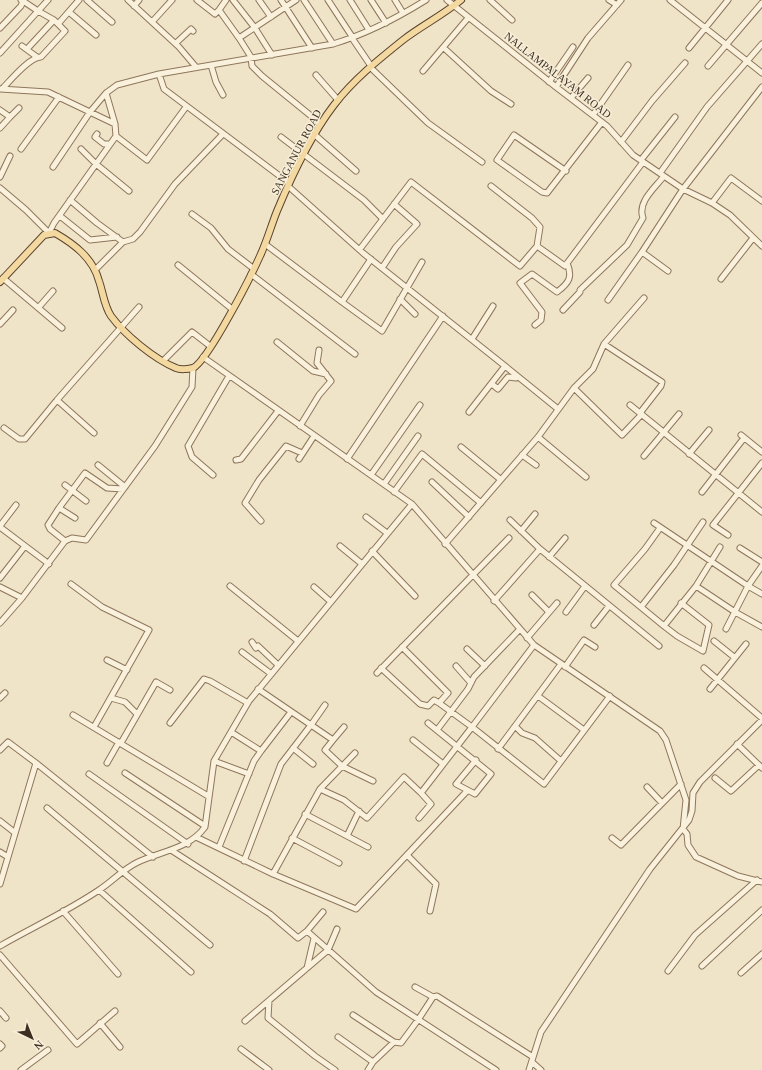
<svg xmlns="http://www.w3.org/2000/svg" width="762" height="1070" font-family="'Times New Roman',serif">
  <style>
    .lines { fill: none; stroke-linecap: round; stroke-linejoin: round }
    .minor-casing { stroke: #8d765c; stroke-width: 7 }
    .major-casing { stroke: #5b4430; stroke-width: 8 }
    .minor { stroke: #faf1dc; stroke-width: 5 }
    .major { stroke: #f3d9a0; stroke-width: 6 }
    .labels { text-anchor: middle; stroke-width: 3; stroke-linejoin: round; paint-order: stroke }
    .street-label { font-size: 11px; fill: #3d2e20; stroke: #f7eed8 }
  </style>
  <rect width="100%" height="100%" fill="#f0e4c8"/>
  <g class="lines">
    <defs>
      <path id="minor" d="M87,0L112,22
        M128,0L179,47L196,67
        M197,0L215,14L219,10L239,38
        M233,0L255,28L272,55
        M259,0L271,17
        M281,0L312,48
        M296,0L239,38L251,57L252,66L262,76L321,124
        M304,0L333,44
        M328,0L353,38
        M350,0L369,30
        M371,0L386,23
        M395,0L403,13
        M447,0L556,87L607,126L633,155L683,189L712,203L730,215L762,246
        M490,0L512,20
        M609,0L617,5
        M670,0L762,73
        M134,6L139,0
        M219,10L226,0
        M69,12L96,35
        M152,22L172,0
        M58,24L79,0
        M0,28L21,6L23,1L21,0
        M352,38L371,66
        M176,43L191,29L193,31
        M22,46L37,57
        M444,48L491,91L511,104
        M689,48L728,0
        M27,49L54,20
        M0,53L38,11L23,1L24,0
        M211,65L216,82L223,95
        M708,66L762,3
        M370,67L428,123L482,162
        M423,71L468,18
        M159,74L164,89L289,183
        M316,75L338,100
        M549,82L573,47
        M556,87L588,38L621,0
        M0,89L48,92L115,124
        M2,89C10,81 29,57 41,57L65,31L54,20L38,11L48,0
        M571,98L588,78
        M0,110L10,117L0,128
        M593,115L628,65
        M10,117L19,108
        M97,134L95,137L104,144H110
        M315,135L356,171
        M116,136L147,160L186,107
        M281,137L364,200L383,219
        M621,142L652,101L685,63
        M21,149L59,97
        M81,149L96,164
        M641,160L675,117
        M96,164L129,191
        M53,167L90,112L106,93
        M566,171L514,135L497,160L542,192L547,193L602,122
        M660,173L707,107L762,44
        M0,177L10,156
        M288,186L363,253L505,366L469,412
        M491,186L532,218L540,227L537,246
        M0,188L26,210L49,233L54,223L116,136L115,124L106,93L117,85L159,74L333,44C367,34 397,18 426,0
        M70,200L97,223L123,242
        M712,203L731,178L762,201
        M192,214L211,228L228,249L254,269
        M60,216L90,240L117,237
        M265,244L342,302L371,259
        M360,249L411,182L520,266L537,246L565,266L643,162
        M178,265L232,309
        M382,268L396,247L417,224L394,204
        M95,270L123,242L133,239L140,232L175,184L223,134
        M668,271L642,252L683,189L762,87
        M251,274L355,354
        M3,278L62,328
        M721,279L753,238
        M400,299L415,314
        M608,300L642,252
        M342,302L382,331L422,262
        M38,308L53,291
        M563,310L580,292V290L627,245L643,218C637,202 655,188 664,176
        M0,324L13,310
        M535,325L541,320L542,312L520,283L532,274L557,292C569,283 573,277 567,263
        M472,339L493,306
        M277,342L313,371L326,374
        M604,344L662,382L661,386L640,413
        M203,357L412,504L534,645L660,731L666,740L686,800L683,829L687,834L688,845L696,857L738,876L762,882
        M163,361L192,332L210,346
        M505,366L558,409
        M492,384L498,389L508,377L516,378
        M574,388L593,369L604,344L644,298
        M630,405L762,512
        M300,426L319,395L331,381L317,363L319,350
        M4,428L19,439H25L57,400
        M94,433L57,400L139,307
        M741,435L762,452
        M538,437L586,477
        M461,447L500,479
        M689,454L709,430
        M522,455L536,465
        M644,456L679,414
        M299,459L314,436
        M347,459L443,316
        M236,460L241,459L278,411
        M98,465L125,487
        M213,475L192,457L188,446L229,376
        M371,475L420,405
        M432,482L469,517
        M384,484L418,436
        M65,485L86,501
        M394,492L422,454L481,503
        M702,492L744,438
        M59,508L48,525L50,529L65,541
        M366,517L387,533
        M75,518L59,508L85,473L107,488L123,489
        M261,521L245,503L259,480L286,446L302,453
        M654,523L748,586L762,566
        M0,526L16,505
        M0,527L49,564
        M660,528L645,549L614,585L664,626L696,586L720,547
        M521,531L535,514
        M728,535L713,525L762,463
        M445,544L538,437L574,388L622,435L642,414
        M340,546L362,564
        M740,548L762,562
        M540,549L659,646
        M372,551L415,596
        M549,557L565,538
        M0,578L25,546
        M71,584L102,607L149,630L94,727
        M230,586L298,641
        M696,586L735,612L762,627
        M0,587L22,598
        M314,587L331,602
        M532,595L549,612
        M494,601L540,549L510,520
        M641,607L674,565L703,522
        M566,612L585,586
        M0,623L22,598L65,541L72,538L86,540L155,446L192,387L193,368
        M594,625L609,606
        M664,626L677,636L703,651L709,625L681,603
        M726,629L748,586L762,594
        M527,638L557,603
        M714,641L734,657
        M252,642L256,648L258,646L277,664
        M534,645L472,727L544,784L610,696
        M467,649L485,666
        M242,652L270,673
        M107,660L127,670
        M456,666L471,683
        M565,667L584,640L595,647
        M381,668L420,704L428,706L434,700L439,703
        M704,668L762,718
        M377,673L509,538
        M258,689L311,725L325,705
        M710,689L746,644
        M538,696L584,730
        M0,698L5,693
        M111,698L125,702L137,714
        M73,715L208,796
        M170,723L204,679L210,681L248,703
        M428,723L491,774L475,794L456,784L476,760
        M515,726L522,733L535,738L561,761
        M437,730L468,689L474,677L520,629
        M333,740L344,727
        M413,740L443,764
        M121,743L156,682L170,690
        M737,744L762,768
        M293,748L313,764
        M498,749L561,664
        M0,750L8,742L36,763L0,884
        M261,751L291,712
        M214,761L249,774
        M36,763L153,857
        M107,763L119,742
        M125,773L205,826
        M89,774L188,844
        M715,778L731,791L759,765
        M647,787L662,803
        M320,789L355,753
        M47,808L210,945
        M305,814L347,836L359,811
        M419,818L431,804L421,793
        M0,821L14,832
        M347,836L368,847
        M196,837L273,874L356,909L467,791
        M292,838L339,863
        M612,838L621,845L681,784
        M219,847L254,761L261,751L231,732
        M171,850L270,914L298,938L307,931L376,992L496,1070
        M0,852L8,857
        M407,855L436,884L430,911
        M244,861L281,764L311,725L333,740L325,750L342,766L373,781
        M273,874L320,789L344,800L367,818L404,777L421,793L472,727L439,703L448,693L402,647
        M99,890L191,972
        M63,911L118,974
        M307,931L323,912
        M0,946C33,927 68,911 99,890C113,881 123,869 138,862C161,851 189,849 205,827L214,761L249,701L412,504
        M0,955L77,1044L115,1011
        M702,966L762,910
        M307,968L314,938
        M668,971L695,935L757,880
        M741,973L762,954
        M415,987L433,997L437,996L533,1057
        M269,1001L268,1018L315,1056L335,1070
        M0,1011L6,1018
        M353,1015L394,1042L401,1043L418,1020L433,997
        M245,1021L328,950L337,929
        M100,1023L120,1047
        M338,1037L373,1062L368,1070
        M0,1044L2,1046L0,1048
        M241,1049L269,1070
        M373,1062L394,1042
        M532,1062L541,1070
        M21,1070L48,1050
        M529,1070L541,1032L650,869L689,820L692,811L693,793L700,782L762,720"/>
      <path id="major" d="M0,282L44,235L55,233C74,244 93,258 99,281C103,292 104,306 111,316C125,335 154,359 176,368C180,370 189,369 193,368C208,361 252,274 260,256C267,241 271,226 277,211C292,175 310,136 334,105C353,80 378,60 403,40C421,26 443,15 461,0"/>
    </defs>
    <use href="#minor" class="minor-casing"/>
    <use href="#major" class="major-casing"/>
    <use href="#minor" class="minor"/>
    <use href="#major" class="major"/>
  </g>
  <g class="labels">
    <g class="street-label">
      <text transform="translate(558 75) rotate(38)" y="4">NALLAMPALAYAM ROAD</text>
      <text transform="translate(296 152) rotate(-62)" y="4">SANGANUR ROAD</text>
    </g>
  </g>
  <g transform="translate(32 1038) rotate(137)" stroke="#f7eed8" stroke-width="3" paint-order="stroke">
  <path d="M0-3L7 15L0 10L-7 15Z" fill="#3d2e20"/>
  <text y="-6" font-size="11" font-weight="bold" text-anchor="middle" fill="#3d2e20">N</text>
  </g>
</svg>
